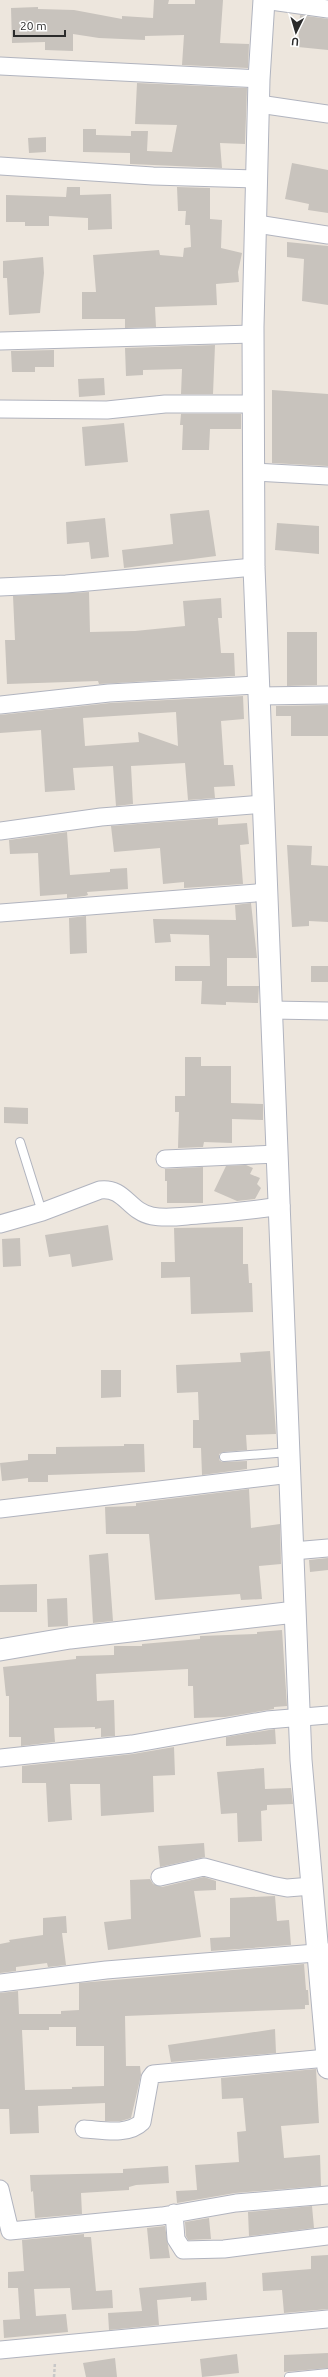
<svg xmlns="http://www.w3.org/2000/svg" width="328" height="2377" font-family="Ubuntu,sans-serif">
  <style>
    .building { fill: #c8c3bd; fill-rule: evenodd }
    .lines { fill: none; stroke-linecap: round; stroke-linejoin: round }
    .service-casing { stroke: #b1b4bf; stroke-width: 10 }
    .minor-casing { stroke: #b1b4bf; stroke-width: 19 }
    .tertiary-casing { stroke: #b1b4bf; stroke-width: 23 }
    .path { stroke: #c8c8c8; stroke-width: 2.5; stroke-dasharray: 3 2; stroke-linecap: butt }
    .service { stroke: #fff; stroke-width: 8 }
    .minor { stroke: #fff; stroke-width: 17 }
    .tertiary { stroke: #fff; stroke-width: 21 }
  </style>
  <rect width="100%" height="100%" fill="#ede6dd"/>
  <path class="building" d="M154,0H169L168,4H195V0H223L220,43L249,44L248,68L182,65L184,35L145,36V40L99,38L73,34V51L45,50V42L12,43L11,8L38,7V9L74,10L122,19V16L153,18Z
    M300,15L328,19V50L298,47Z
    M137,83L247,88L245,144L220,143L222,168L130,164V153L83,152V129H96V135L131,136V131H148L147,151L172,152L177,125L135,124Z
    M46,137V152L29,153L28,138Z
    M292,163L328,170V213L308,210L309,204L285,199Z
    M67,187H80V195L111,194L112,229L88,230V218L49,216V226H25V222H6V195L66,197Z
    M177,187L210,188V219L222,220L221,248L242,253L238,272L239,282L216,284L217,305L155,307L156,327L125,328V319H82V292H96L93,255L159,250L160,255L183,257L184,248L191,247L190,225H185L186,211H178Z
    M287,242L328,246V305L302,301L304,259L287,257Z
    M43,257L44,273L40,313L9,315L7,278H3V261Z
    M215,345L213,394H181L182,369L143,370V375L126,376L125,348Z
    M54,350V367H35V372H12L11,351Z
    M104,378L105,395L79,397L78,379Z
    M272,390L328,394V466L272,463Z
    M181,414H241V429H210L209,450H182L183,425H180Z
    M124,423L128,462L85,466L82,427Z
    M209,510L216,556L124,568L122,550L173,544L170,514Z
    M105,518L109,557L91,559L89,542L67,544L66,522Z
    M277,523L319,526V554L275,550Z
    M89,592L90,632L135,631L185,626L183,601L221,598L222,618H218L221,653H234L235,676L99,684L98,681L7,684L5,640H15L13,596Z
    M287,632H317V685L287,686Z
    M243,696L244,719L221,721L224,765H233L235,786L214,787L215,798L188,800L185,763L131,766L133,804L116,806L113,766L73,768L75,790L45,792L41,730L0,733V715L110,703ZM176,712L178,746L138,732L139,742L85,746L83,718Z
    M328,705V736H291V716H276V706Z
    M218,818V825L247,823L249,844L240,845L243,884L184,888V882L163,884L160,848L114,852L111,826Z
    M67,832L70,875L110,872V869L127,868L128,889L87,892L88,895L85,896L67,898V894L40,896L38,853L10,854L9,840Z
    M287,845L312,846L311,865L328,866V922L309,921V926L292,927Z
    M251,903L257,958H227V986H259L258,1003L226,1002V1005L201,1004L202,981H175V966H210L209,935L170,934L171,942L155,943L153,919L236,920L235,905Z
    M86,916L87,953L70,954L69,918Z
    M311,966H328V982H311Z
    M185,1057H201V1066H231V1103L263,1104V1120L232,1119V1143L204,1142L203,1147L178,1148L179,1112H175V1096H185Z
    M4,1107L28,1108V1124L4,1123Z
    M246,1165L253,1168L250,1174L260,1178L257,1184L261,1188L255,1199L237,1201L214,1191L226,1166Z
    M203,1167V1203H167V1181H165V1169Z
    M108,1225L113,1260L72,1267L70,1254L49,1257L45,1235Z
    M243,1227V1264H248L249,1283H252L253,1312L191,1314L190,1277L161,1278V1262H175L174,1228Z
    M20,1238L21,1266L3,1267L2,1239Z
    M270,1351L276,1434L246,1435L247,1450L224,1452L219,1454V1460L222,1462L247,1461V1469L202,1475L201,1448H193V1420H199L198,1392L177,1393L176,1365L241,1362L240,1353Z
    M101,1370H121V1397L101,1398Z
    M124,1444H144L145,1472L48,1475V1482H28V1478L2,1481L0,1463L28,1460V1454H56V1447L124,1446Z
    M249,1489L251,1528L280,1524L281,1564L259,1566L262,1599L241,1600L240,1594L155,1600L149,1534H106L105,1507L136,1506V1503Z
    M108,1553L113,1621L93,1623L89,1555Z
    M328,1558V1570L310,1572L309,1560Z
    M37,1584V1612H0V1585Z
    M67,1598L68,1626L48,1627L47,1599Z
    M282,1630L287,1706L274,1707V1709L225,1717L194,1718L193,1686H188V1669L96,1674L97,1701L114,1700L115,1736L101,1737V1728L95,1729V1727L54,1728L55,1742L21,1746V1737H9V1696H6L3,1667L76,1659V1656L114,1655V1646H142V1644L200,1639V1636L257,1634V1632Z
    M275,1729L276,1744L226,1746V1737Z
    M174,1747L175,1775L153,1776L154,1812L101,1816L100,1784H70L72,1820L48,1822L46,1783H22V1766L133,1754Z
    M264,1768L265,1789L291,1788L293,1804L267,1805V1810L261,1811L262,1841L238,1842L237,1813L221,1814L217,1772Z
    M204,1843L205,1857L160,1867L158,1846Z
    M204,1877L216,1881V1890L194,1891L201,1937L108,1950L104,1922L131,1919L130,1880L150,1879L153,1884L162,1887Z
    M275,1896L277,1921L289,1920L291,1945L211,1951L210,1938L230,1937V1898Z
    M66,1916L67,1933H62L66,1965L48,1967L47,1963L16,1967V1971L0,1973V1944L10,1942L9,1940L43,1935V1918Z
    M304,1964L306,1990H308L309,2005H305V2009L125,2016L126,2066H140L141,2075L131,2118L121,2121H105V2103L38,2106L39,2133L10,2134L9,2109H0V1993L18,1991L19,2014H61V2011L79,2010V1983ZM49,2027H76V2046H104V2086L72,2087V2089L25,2090L22,2030H49Z
    M275,2029L276,2053L171,2062L168,2045Z
    M316,2069L319,2123L281,2126L284,2158L320,2155L321,2186L235,2193L177,2203L176,2191L197,2190L195,2165L239,2162L237,2132L246,2131L243,2098L222,2099L221,2078Z
    M168,2166L169,2183L136,2185L129,2187V2190L81,2193L82,2214L35,2218L33,2191L31,2192L30,2175L123,2173V2169Z
    M312,2206L314,2228L249,2236L248,2212Z
    M209,2218L211,2239L188,2240L186,2236L185,2222Z
    M165,2226L170,2258L150,2259L147,2228Z
    M84,2234V2237H91L96,2291L112,2290L113,2308L72,2310L70,2288L34,2289L36,2316L66,2314L68,2332L4,2338L3,2320L20,2319L18,2288H8V2272L24,2271L22,2240Z
    M328,2255V2309L284,2313L282,2290L263,2291L262,2273L311,2269V2256Z
    M206,2282L207,2300L191,2301V2297L157,2300L159,2325L109,2330L108,2313L142,2311L139,2288Z
    M328,2353V2368L284,2372V2355Z
    M237,2354L239,2373L202,2377L200,2359Z
    M115,2358L117,2377H86L83,2363Z"/>
  <g class="lines">
    <defs>
      <path id="service" d="M20,1142L42,1212
        M224,1457L289,1452
        M289,2377L328,2373"/>
      <path id="minor" d="M264,0L328,9
        M0,66L259,79
        M259,104L328,114
        M0,166L153,176L258,179
        M257,224L328,235
        M0,341L253,334
        M0,409L107,410L165,404H253
        M253,472L328,476
        M0,587L66,584L254,567
        M259,696L328,695
        M0,705L109,693L258,685
        M0,831L101,817L264,804
        M0,913L268,892
        M272,1010L328,1011
        M165,1159L278,1154
        M0,1224L42,1212L100,1190C125,1187 128,1211 152,1216C167,1219 183,1216 198,1215C226,1213 253,1210 281,1206
        M0,1509L291,1474
        M293,1551L328,1548
        M0,1758L132,1744L267,1720L328,1715
        M160,1877L204,1867L271,1885L287,1888L312,1886
        M0,1983L106,1970L328,1952
        M84,2129C102,2130 128,2136 142,2122L150,2078L153,2074L327,2058
        M0,2189L10,2231L162,2216L236,2203L328,2195
        M174,2213L176,2239L183,2250L224,2249L328,2236
        M0,2350L328,2319"/>
      <path id="tertiary" d="M264,0L259,79L253,327L254,567L301,1760L328,2068
        M0,1650L70,1638L295,1612"/>
    </defs>
    <use href="#service" class="service-casing"/>
    <use href="#minor" class="minor-casing"/>
    <use href="#tertiary" class="tertiary-casing"/>
    <path class="path" d="M54,2377L55,2362"/>
    <use href="#service" class="service"/>
    <use href="#minor" class="minor"/>
    <use href="#tertiary" class="tertiary"/>
  </g>
  <g transform="translate(296 32) rotate(185)" stroke="#ffffff" stroke-width="3" paint-order="stroke">
  <path d="M0-3L7 15L0 10L-7 15Z" fill="#2b2b2b"/>
  <text y="-6" font-size="11" font-weight="bold" text-anchor="middle" fill="#2b2b2b">U</text>
  </g>
  <path d="M14 30v6h51v-6" fill="none" stroke="#2b2b2b" stroke-width="2"/>
  <text x="20" y="30" font-size="12" fill="#2b2b2b" stroke="#ffffff" stroke-width="3" paint-order="stroke">20 m</text>
</svg>
